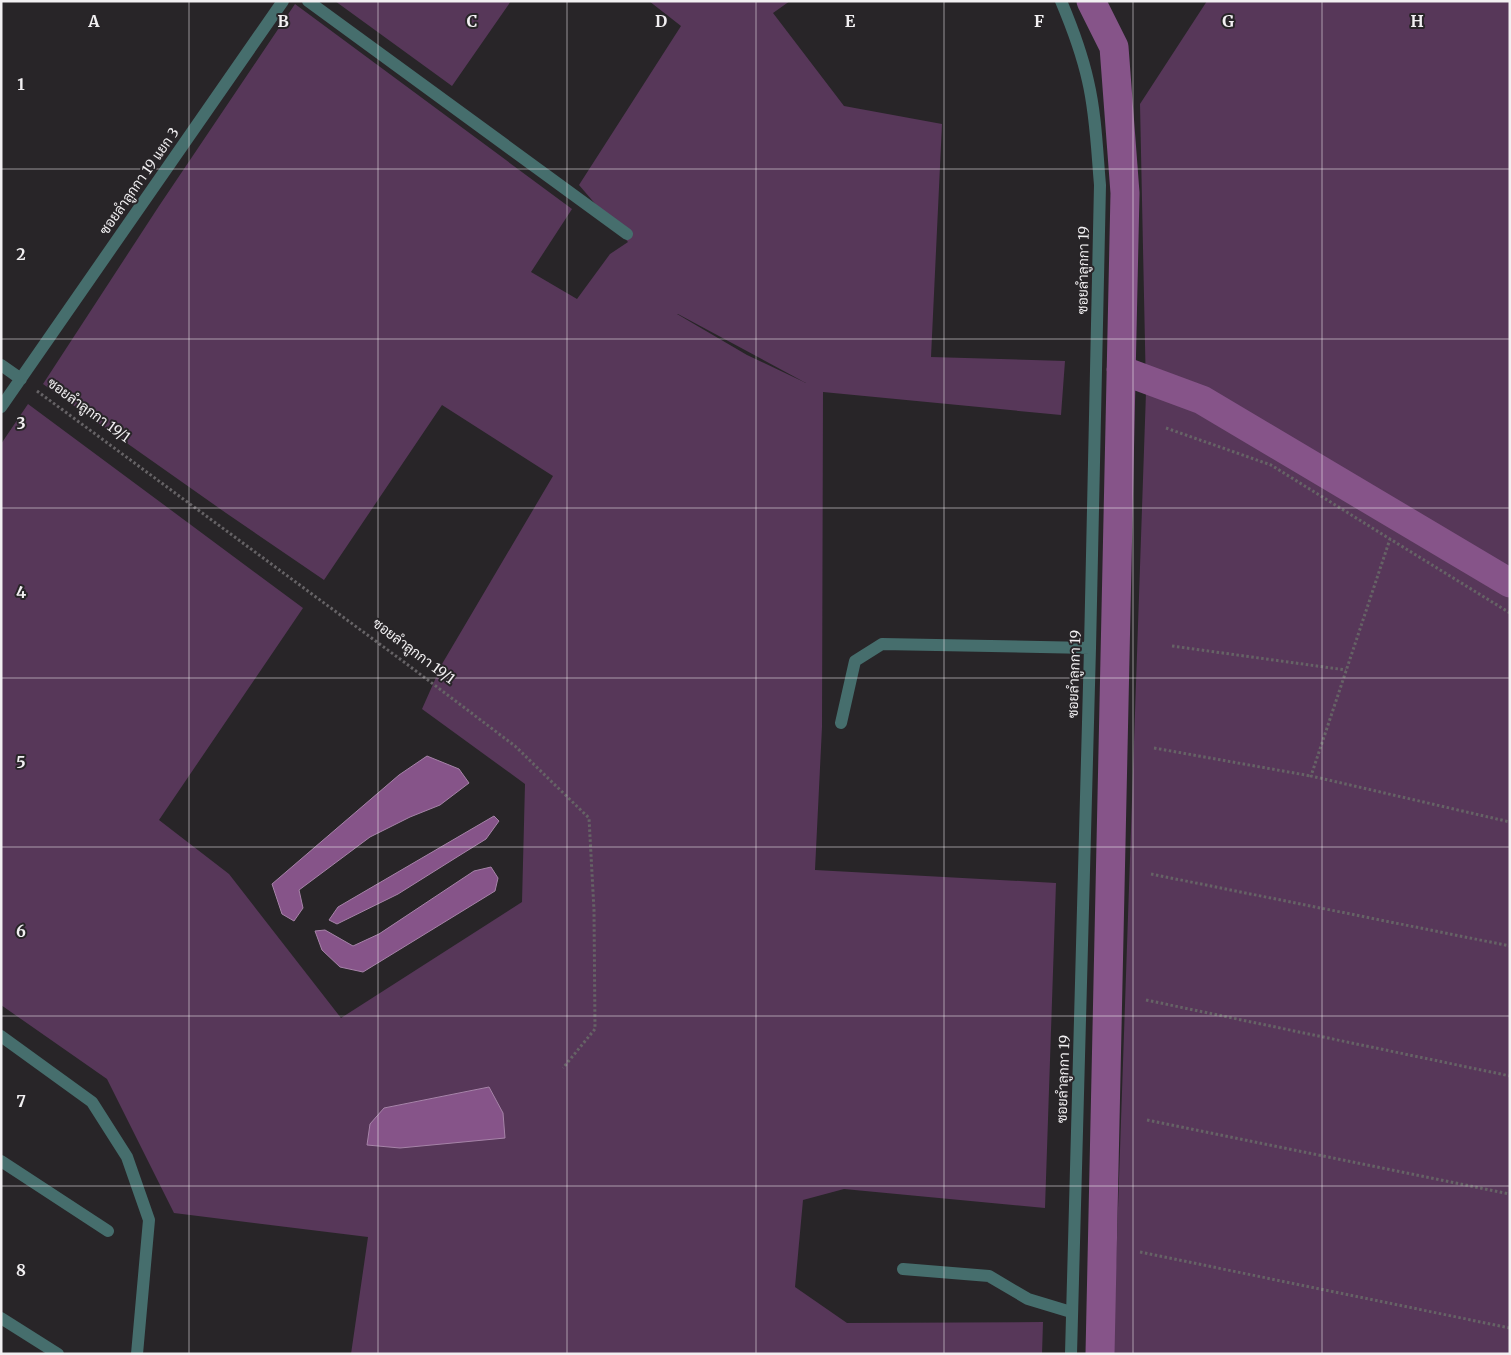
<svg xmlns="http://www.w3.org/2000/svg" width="1511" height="1355" font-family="Merriweather,Sarabun,serif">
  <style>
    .green { fill: #573759; fill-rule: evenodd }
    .water { fill: #865489; stroke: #a683a8 }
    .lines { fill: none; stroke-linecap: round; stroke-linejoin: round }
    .canal { stroke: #865489; stroke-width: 29 }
    .path { stroke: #666366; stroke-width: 3; stroke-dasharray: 2.5 2.5; stroke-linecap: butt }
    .lane { stroke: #466e6d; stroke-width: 12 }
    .street { stroke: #466e6d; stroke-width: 12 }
    .grid { fill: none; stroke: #f2f0f2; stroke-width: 1; stroke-opacity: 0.55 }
    .labels { text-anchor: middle; stroke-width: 4; stroke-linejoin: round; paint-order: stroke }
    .street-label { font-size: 14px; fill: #f2f0f2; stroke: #282528 }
    .grid-label { font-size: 16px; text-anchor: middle; font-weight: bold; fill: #f2f0f2; stroke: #282528; stroke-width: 4; stroke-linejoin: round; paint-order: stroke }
  </style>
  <rect width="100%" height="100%" fill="#282528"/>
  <path class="green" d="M335,1H511L452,86Z
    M649,1H790L773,13L844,106L942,124L931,357L1065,361L1061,415L823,392L822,727L815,870L1056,883L1045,1208L844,1189L803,1200L795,1287L847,1323L1043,1322L1042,1354H351L368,1237L174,1213L107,1079L1,1005V444L28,404L303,608L159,820L229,874L341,1018L522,902L525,784L422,709L442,664L553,476L442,405L324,580L226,513L43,384L159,206L295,4L572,209L531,272L577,299L610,254L628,242L579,185L681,26ZM677,314H678L806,383L747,355Z
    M1207,1H1510V1354H1113L1146,392L1140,104Z"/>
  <path class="water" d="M427,756L459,769L469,783L440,805L410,817L370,837L299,890L303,908L294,921L282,914L272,884L399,775Z
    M494,816L499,821L486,839L457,857L398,894L337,924L329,920L338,907Z
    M491,867L498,878L495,891L363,972L340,967L322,950L315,931L325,930L353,946L379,934L474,871Z
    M489,1087L503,1113L505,1138L400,1148L367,1145L370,1124L384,1108Z"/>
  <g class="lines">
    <path class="canal" d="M1091,1L1114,47L1125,193L1100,1354
      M1121,370L1202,400L1510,583"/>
    <path class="path" d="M37,391L404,662L515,746L589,818L594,910L595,1029L563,1068
      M1166,428L1271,465L1390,539
      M1510,613L1390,539L1311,776L1510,822
      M1172,646L1346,670
      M1154,748L1311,776
      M1151,874L1510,946
      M1146,1000L1510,1076
      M1147,1120L1510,1194
      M1140,1252L1510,1328"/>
    <path class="lane" d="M903,1269L989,1276L1028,1299L1071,1312"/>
    <path class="street" d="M308,1L627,234
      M1061,1C1072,27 1082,54 1088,81C1096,115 1097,151 1100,185L1090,648L1071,1354
      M1,365L21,379
      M1,407L283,1
      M841,723L855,661L882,644L1090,648
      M1,1036L92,1102L127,1157L149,1220L137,1354
      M1,1161L108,1231
      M1,1318L58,1354"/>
  </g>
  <path class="grid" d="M189,1V1354M378,1V1354M567,1V1354M756,1V1354M944,1V1354M1133,1V1354M1322,1V1354M1,169H1510M1,339H1510M1,508H1510M1,678H1510M1,847H1510M1,1016H1510M1,1186H1510"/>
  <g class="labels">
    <g class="street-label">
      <text transform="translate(139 181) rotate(-55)" y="5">ซอยลำลูกกา 19 แยก 3</text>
      <text transform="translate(1083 270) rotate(-89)" y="5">ซอยลำลูกกา 19</text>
      <text transform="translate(89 410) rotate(36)" y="5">ซอยลำลูกกา 19/1</text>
      <text transform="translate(414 651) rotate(37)" y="5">ซอยลำลูกกา 19/1</text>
      <text transform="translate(1074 674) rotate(-88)" y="5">ซอยลำลูกกา 19</text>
      <text transform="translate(1063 1079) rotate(-88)" y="5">ซอยลำลูกกา 19</text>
    </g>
  </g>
  <g class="grid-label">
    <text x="94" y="27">A</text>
    <text x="283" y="27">B</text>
    <text x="472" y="27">C</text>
    <text x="661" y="27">D</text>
    <text x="850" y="27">E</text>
    <text x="1039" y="27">F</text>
    <text x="1228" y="27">G</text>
    <text x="1417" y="27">H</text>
    <text x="21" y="90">1</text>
    <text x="21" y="260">2</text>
    <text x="21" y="429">3</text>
    <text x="21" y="598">4</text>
    <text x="21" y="768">5</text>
    <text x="21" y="937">6</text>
    <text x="21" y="1107">7</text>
    <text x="21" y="1276">8</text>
  </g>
  <rect width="1511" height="1355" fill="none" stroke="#f2f0f2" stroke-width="5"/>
</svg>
